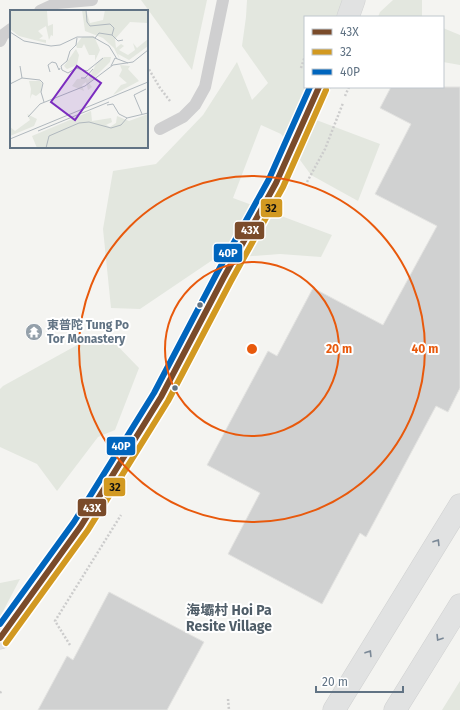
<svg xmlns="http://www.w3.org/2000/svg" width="460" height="710" font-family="'Fira Sans','Noto Sans TC',sans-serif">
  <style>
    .green { fill: #e3e7df }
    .building { fill: #d0d1d1; stroke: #e3e3e1 }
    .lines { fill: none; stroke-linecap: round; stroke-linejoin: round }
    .secondary-casing { stroke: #d0d1d2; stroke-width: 23 }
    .highway-casing { stroke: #cfd0d0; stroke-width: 23 }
    .path { stroke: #ccc; stroke-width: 2.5; stroke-dasharray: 2 2; stroke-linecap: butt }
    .lane { stroke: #cfcfd0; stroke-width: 12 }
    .secondary { stroke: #e1e2e2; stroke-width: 22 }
    .highway { stroke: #e1e2e2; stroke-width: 22 }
    .bus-1-casing { stroke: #fff; stroke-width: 9 }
    .bus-2-casing { stroke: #fff; stroke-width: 9 }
    .bus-3-casing { stroke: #fff; stroke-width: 9 }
    .bus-1 { stroke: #7a4b2a; stroke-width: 6 }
    .bus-2 { stroke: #d29921; stroke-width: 6 }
    .bus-3 { stroke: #0065bd; stroke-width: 6 }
    .oneway { stroke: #7b8997 }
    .ring { fill: none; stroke: #e8590c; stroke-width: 2 }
    .bus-dot { fill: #617384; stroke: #fff; stroke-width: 1.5 }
    .labels { text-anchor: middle; stroke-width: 4; stroke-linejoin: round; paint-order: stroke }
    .poi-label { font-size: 12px; font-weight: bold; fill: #617384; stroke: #fff; text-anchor: start }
    .quarter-label { font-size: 14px; font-weight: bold; fill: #4f5d68; stroke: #fff }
    .inset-road { fill: none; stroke: #b0b8be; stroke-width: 1 }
    .view { fill: #7b2cbf; fill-opacity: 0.15; stroke: #7b2cbf; stroke-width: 2 }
    .inset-edge { fill: none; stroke: #617384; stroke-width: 2 }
    .centre { fill: #e8590c; stroke: #fff; stroke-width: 2 }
    .ring-label { font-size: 12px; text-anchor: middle; font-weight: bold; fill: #e8590c; stroke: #fff; stroke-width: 4; stroke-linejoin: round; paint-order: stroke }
    .line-badge { stroke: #fff; stroke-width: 1.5 }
    .badge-label { font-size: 11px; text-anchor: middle; font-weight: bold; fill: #fff }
    .pale-badge-label { font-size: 11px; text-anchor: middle; font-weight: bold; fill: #111 }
  </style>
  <rect width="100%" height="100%" fill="#f4f4f1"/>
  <path class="green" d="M141,0H207L192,70Z
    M247,0H343L339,17H305V87H318L303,115L380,144L358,201L311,175L281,134L261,125L233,198L332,235L321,257L280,254L214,259L140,309L111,308L103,229L113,171L156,164L203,115L237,62L252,100L268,83L242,46L246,17Z
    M393,0H422V17H378L380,12Z
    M443,28L460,35V65L443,62Z
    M106,334L139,368L115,430L98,437L57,491L37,464L0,447V389L3,386L79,344Z
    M20,579L0,617V583Z
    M460,681V710H442Z"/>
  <path class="building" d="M391,87H460V388L448,412L436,406L366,537L360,533L322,604L228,554L260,493L207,465L268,351L277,356L313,288L383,325L437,226L375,194L411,124L380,108Z
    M109,592L204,642L167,710H38L67,656L73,660Z"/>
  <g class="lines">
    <defs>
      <path id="secondary" d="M348,17L354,0
        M0,638L81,526L161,397L224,277L276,183L319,87"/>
      <path id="highway" d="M334,710L460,505
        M395,710L460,605"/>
    </defs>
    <use href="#secondary" class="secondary-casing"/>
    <use href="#highway" class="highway-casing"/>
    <path class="path" d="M147,66L160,88L170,101
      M301,68L305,56
      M345,96L349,87
      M307,182L325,149L343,103
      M70,645L55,621L121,515
      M0,693L2,690
      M228,699L229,710"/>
    <path class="lane" d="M40,11L57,3L92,0
      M0,41L3,35L11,29
      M160,129L183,117L195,105L205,87L223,0"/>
    <use href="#secondary" class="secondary"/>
    <use href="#highway" class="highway"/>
    <defs>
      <path id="bus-1" d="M0,638L81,526L161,397L224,277L276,183L319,87"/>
      <path id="bus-2" d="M6,643L88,530L168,401L231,281L283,187L326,90"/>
      <path id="bus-3" d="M0,624L74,522L154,393L217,273L269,179L310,87"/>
    </defs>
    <use href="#bus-1" class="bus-1-casing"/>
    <use href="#bus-2" class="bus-2-casing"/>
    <use href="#bus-3" class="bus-3-casing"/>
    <use href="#bus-1" class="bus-1"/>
    <use href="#bus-2" class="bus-2"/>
    <use href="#bus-3" class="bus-3"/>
  </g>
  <defs><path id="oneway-chevron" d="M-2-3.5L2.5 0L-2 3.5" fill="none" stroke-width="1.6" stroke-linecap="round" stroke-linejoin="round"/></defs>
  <g class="oneway">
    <use href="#oneway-chevron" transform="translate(437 542) rotate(-58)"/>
    <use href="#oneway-chevron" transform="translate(439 638) rotate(122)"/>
    <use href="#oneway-chevron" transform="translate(369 653) rotate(-58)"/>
  </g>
  <g class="ring">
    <circle cx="252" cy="349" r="87"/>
    <circle cx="252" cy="349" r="173"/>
  </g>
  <defs>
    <symbol id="temple-disc" viewBox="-11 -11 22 22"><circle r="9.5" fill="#94a0aa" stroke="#fff"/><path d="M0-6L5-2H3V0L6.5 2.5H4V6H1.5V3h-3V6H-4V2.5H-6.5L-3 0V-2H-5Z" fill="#fff"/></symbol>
  </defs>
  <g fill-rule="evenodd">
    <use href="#temple-disc" x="24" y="322" width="20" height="20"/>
  </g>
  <g class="bus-dot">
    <circle cx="200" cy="305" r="3.5"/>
    <circle cx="175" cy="388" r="3.5"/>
  </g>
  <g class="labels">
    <g class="poi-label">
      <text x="47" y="329">東普陀 Tung Po<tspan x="47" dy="14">Tor Monastery</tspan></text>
    </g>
    <g class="quarter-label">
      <text x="229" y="615">海壩村 Hoi Pa<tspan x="229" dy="16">Resite Village</tspan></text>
    </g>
  </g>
  <g transform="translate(10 10)">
    <rect width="138" height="138" fill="#f4f4f1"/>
    <path d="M0,0L37,1L38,16L43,14V26L41,25L39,30L36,16L28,21L33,26L29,29L36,30V33L9,26L0,19ZM72,0H76L80,13L93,10L95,0H138V13L120,12L105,29L106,38L111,34L114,36L109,40L118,45L125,40L123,33L127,38L138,29V36L119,50L108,44L110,50L104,38L93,28L75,21ZM84,26L90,40L85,51V45H79L74,34L72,38H67L66,35L72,27ZM66,39L69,45L67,55L57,59L54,56ZM94,47H101L100,52L79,73L82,77L78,80L76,72L72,75L74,81L62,76L67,69L77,68L78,70L86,54ZM110,55L120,56L118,59L129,71L103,85L111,75L117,73L109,66L112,60ZM19,71H30L32,73L31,82L26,86L22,84L20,89L21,79ZM81,101L82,111L101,108L102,112L96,115L100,117L106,113L107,106L119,111L138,104V138H27L22,126ZM17,104L27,109L24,116L0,126V117L5,121L20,110Z" fill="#e3e7df"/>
    <path class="inset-road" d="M76,0L77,12L80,16L100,14L104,18L102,25L89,23L85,28M0,22L14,31L41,36L50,35L67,27H83L99,36L107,49M102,25L108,31L113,30M67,28L66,35L60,41L57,51L51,56L52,60L58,63L66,58L77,61L93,48M10,56L12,68M101,56L105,48L118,53M40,62L38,55L42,52L46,53L49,60L50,58M71,68H75L83,59M0,74L12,68L30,70L33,73L31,82L34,92M97,95L103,94L109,104L117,108L138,103M132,104L124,85L136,79M18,107L30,94L75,76L103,55L123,52L138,40M28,121L99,92M0,129L138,72M36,138L39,126L69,113L79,112L101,118L111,115L117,108"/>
    <path class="view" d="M67,56L91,73L65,110L41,92Z"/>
    <rect width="138" height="138" class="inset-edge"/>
  </g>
  <circle cx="252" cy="349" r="6" class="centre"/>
  <g class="ring-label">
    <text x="339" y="353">20 m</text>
    <text x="425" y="353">40 m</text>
  </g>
  <g class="line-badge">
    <rect x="260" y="198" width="23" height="20" rx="4" fill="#d29921"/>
    <rect x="234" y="221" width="31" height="19" rx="4" fill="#7a4b2a"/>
    <rect x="213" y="243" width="30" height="20" rx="4" fill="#0065bd"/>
    <rect x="106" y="436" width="30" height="20" rx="4" fill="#0065bd"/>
    <rect x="103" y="477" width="23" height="20" rx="4" fill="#d29921"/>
    <rect x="77" y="498" width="30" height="19" rx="4" fill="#7a4b2a"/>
  </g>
  <g class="badge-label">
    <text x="250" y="234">43X</text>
    <text x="228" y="257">40P</text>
    <text x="121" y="450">40P</text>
    <text x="92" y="512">43X</text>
  </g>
  <g class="pale-badge-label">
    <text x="271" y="212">32</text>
    <text x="115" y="491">32</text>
  </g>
  <rect x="304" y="16" width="140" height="72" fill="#ffffff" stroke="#c0c7ce"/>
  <rect x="312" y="29" width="20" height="6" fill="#7a4b2a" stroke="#c0c7ce"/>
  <text x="340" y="36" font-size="12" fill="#617384">43X</text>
  <rect x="312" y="49" width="20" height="6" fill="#d29921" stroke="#c0c7ce"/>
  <text x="340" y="56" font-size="12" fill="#617384">32</text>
  <rect x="312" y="69" width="20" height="6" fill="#0065bd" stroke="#c0c7ce"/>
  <text x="340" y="76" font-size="12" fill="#617384">40P</text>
  <path d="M316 686v6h87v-6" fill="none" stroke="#617384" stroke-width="2"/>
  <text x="322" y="686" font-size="12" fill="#617384" stroke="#ffffff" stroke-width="3" paint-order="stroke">20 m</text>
</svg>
